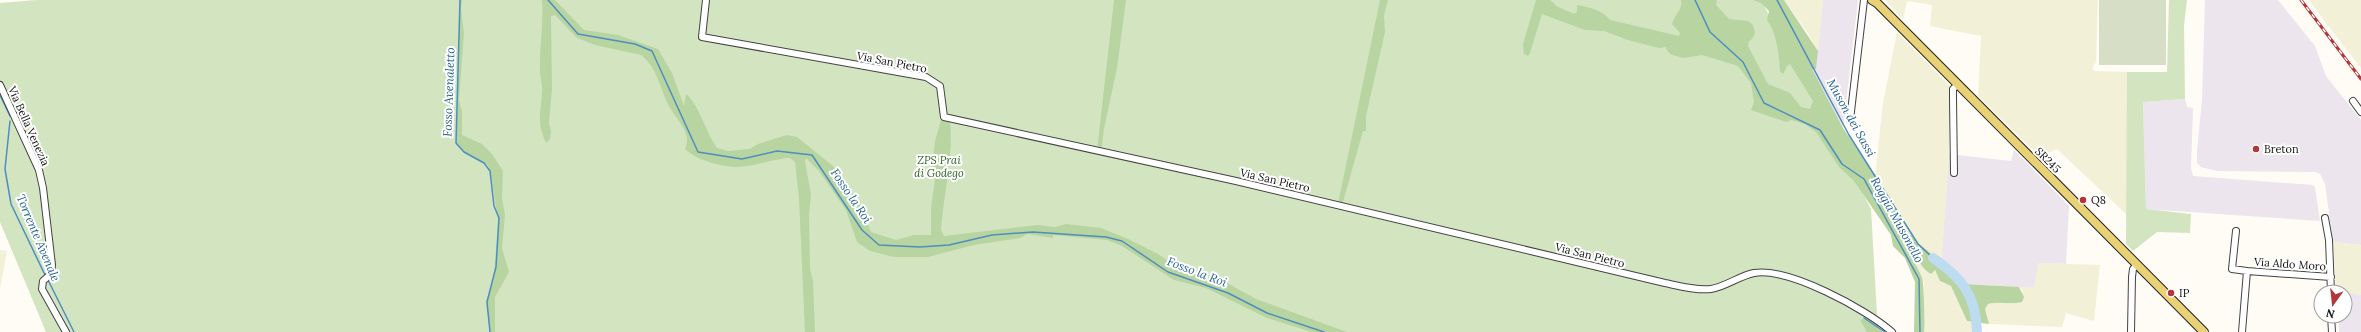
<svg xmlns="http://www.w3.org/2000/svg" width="2361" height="332" font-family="Lora,serif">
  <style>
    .industrial { fill: #ece5ed }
    .farmland { fill: #f2f0d6 }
    .green { fill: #d2e5c0 }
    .forest { fill: #b7d4a1 }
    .cemetery { fill: #d6dfc6 }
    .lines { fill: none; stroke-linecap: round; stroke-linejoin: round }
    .stream { stroke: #4d8ebf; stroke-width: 1.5 }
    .river { stroke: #bedcf0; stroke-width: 10 }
    .minor-casing { stroke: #434343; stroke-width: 8 }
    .major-casing { stroke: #212121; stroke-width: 10 }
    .minor { stroke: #fff; stroke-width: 6 }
    .major { stroke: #e9d178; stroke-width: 8 }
    .rail-casing { stroke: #b13639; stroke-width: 3 }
    .rail { stroke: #fff; stroke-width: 1.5; stroke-dasharray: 4.5; stroke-linecap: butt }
    .poi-dot { fill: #b13639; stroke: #fff; stroke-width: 1.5 }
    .labels { text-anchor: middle; stroke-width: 4; stroke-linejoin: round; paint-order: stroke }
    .street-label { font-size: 11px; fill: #101010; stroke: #fff }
    .poi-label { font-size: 11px; fill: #101010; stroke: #fff; text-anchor: start }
    .park-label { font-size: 11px; font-style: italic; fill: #316126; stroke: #fff }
    .water-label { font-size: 12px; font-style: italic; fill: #266194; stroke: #fff }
  </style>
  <rect width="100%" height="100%" fill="#fefcf4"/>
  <path class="industrial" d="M1823,0H1858L1843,128L1811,68H1816Z
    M2205,0H2278L2315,46L2326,76L2361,120V245L2333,242L2325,184L2320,174L2315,172L2217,171L2201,167L2197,163V151L2202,100Z
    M2185,99L2187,107L2193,108L2191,168L2193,176L2313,185L2315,187L2320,221L2146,209L2143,102Z
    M2014,150L2069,206L2066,264L2039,263L2034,288L1963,284L1941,264L1949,154L2011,161Z
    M2336,290L2361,295V332H2339V316H2345V292Z"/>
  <path class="farmland" d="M1784,0H1823L1818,51L1807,32Z
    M1885,0H2098L2096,62L2092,68L2094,71L2127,72V215L2057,149L2040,157L1978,96L1981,36L1930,26L1932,5L1907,1L1903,20Z
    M2309,0H2361V68L2329,27Z
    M1897,32L1951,87L1948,172L1941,264L1917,242L1905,228L1884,189L1875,177L1883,103Z
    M2333,242L2361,245V295L2336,290Z
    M0,250L7,251L0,289Z
    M1912,258L1935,270L1940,281L1951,286L1967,321L1977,323V332H1924V283Z
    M2038,263L2100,265L2094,321L2066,313L2062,327L1989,324L1985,309L1988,304L1998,301L2013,304L2023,291L2019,287L2034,288Z"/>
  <path class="green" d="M36,0H1761L1871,209L1878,332H46L0,222V3Z
    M2169,0H2187L2184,26L2185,99L2143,102L2146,209L2191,214L2190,233L2157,232L2133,251L2126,244L2127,72H2167Z"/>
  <path class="forest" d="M460,0H462L461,9L464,33L459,100L462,112V135L482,144L492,154L503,171L502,198L505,215L502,248L509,272L495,297V332H490L486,301L494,278L498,220L491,175L488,165L463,151L456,144Z
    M542,0H555L584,30L618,35L658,49L672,73L684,106L686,94C699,104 706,133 717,148L728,151L750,149L758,144L787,135L797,137L833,166L858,201L871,232L896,240L914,235H931V208L935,179L932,170L935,141L941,120L950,122C954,153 943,198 941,230L944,236L1038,225L1055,227L1066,224L1101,228L1128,239L1158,254L1181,270L1229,284L1256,299L1347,332H1312L1267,318L1206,288L1174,280L1122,246L1107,240L1053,235V238L1027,234L1020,238L974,245L928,257H894L870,251L857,242L846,210L819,171L806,158L805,162L811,194L809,215L810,269L813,281L815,332H805L799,198L795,162L790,158H786C753,163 745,173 709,162C700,159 693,156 685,149C686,147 687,143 687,140C687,129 676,118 670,108C660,90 658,68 641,55L595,45L577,38L555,15L551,16L552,88L549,123L551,131L550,139L546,143C536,120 541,115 542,92C543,85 540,78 540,71C539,47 544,24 542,0Z
    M1114,0H1126L1117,68L1104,129L1101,152L1097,151Z
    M1380,0H1388L1384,15L1385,32L1366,116V131H1363L1341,209L1338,204Z
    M1536,0H1550L1558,7L1574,14L1577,12V5C1588,7 1603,10 1610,20L1679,36L1680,33L1672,24C1674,15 1683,10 1681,0H1717L1716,5L1729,19L1748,21L1753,25L1755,33L1752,39L1749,41L1748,46L1768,84L1790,93L1801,107L1810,109L1813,101L1790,64L1787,66L1783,74L1780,72C1779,55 1777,33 1767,20L1769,11L1761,3L1753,0H1784L1818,51L1816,69H1812L1843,128L1884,189L1905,228L1917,242L1958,276L1963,284L2019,287L2024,297L2022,302C2010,305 2000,301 1988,304L1985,309L1989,324L1967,321L1951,286L1940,281L1935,270L1931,274C1923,270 1921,261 1912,258C1915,265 1920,271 1922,278C1924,283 1925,325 1924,332H1914L1915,282L1905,258L1893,246L1891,235L1854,181L1839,167L1816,132L1805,124L1791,120L1786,122L1751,110L1754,102L1751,83L1738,66L1702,55L1683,58L1670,54L1665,47L1659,48L1628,40L1604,31L1585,30L1542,14L1530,53L1528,56L1524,54L1523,44Z
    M1863,319L1868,320L1883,332H1867L1860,320Z"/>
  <path class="cemetery" d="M2099,0H2166V65H2099Z"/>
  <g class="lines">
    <path class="stream" d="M460,0L456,143L464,152L484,163L490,171L494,206L499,218L496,267L487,302L490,332
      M548,0L578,34L635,44L652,51L698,152L742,159L777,151L812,155L862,230L879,245L920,247L949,245L992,235L1033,232L1106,237L1122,241L1168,272L1228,293L1267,313L1324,332
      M1695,0L1710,32L1743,62L1764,103L1820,130L1842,164L1864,179L1919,279L1920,332
      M1777,0L1849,135L1918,244L1933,258
      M0,95L10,116
      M10,121L5,169L11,204L46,277
      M48,280L74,332
      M1864,318L1885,332"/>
    <path class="river" d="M1933,258C1962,278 1976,295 1977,332"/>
    <defs>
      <path id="minor" d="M706,0L702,37L926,77L940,86L944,117L1236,181L1665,283C1679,286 1697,291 1711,289C1725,287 1739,276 1754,273C1788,267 1866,309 1892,332
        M0,85L39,170L43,188L52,265L51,274L43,281L42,289L66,332
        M2353,101L2361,112
        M1850,120L1864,0
        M1954,173L1953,98V89L1958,84
        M2325,218L2329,240L2331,292
        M2236,231L2232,269L2247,271
        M2331,316L2332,332
        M2131,332L2132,277L2133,269L2137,264
        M2242,332L2247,271L2331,277"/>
      <path id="major" d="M1872,0L1877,3L2204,332"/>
    </defs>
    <use href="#minor" class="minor-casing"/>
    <use href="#major" class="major-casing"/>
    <use href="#minor" class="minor"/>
    <use href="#major" class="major"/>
    <defs>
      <path id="rail" d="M2301,0L2361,79"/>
    </defs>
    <use href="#rail" class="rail-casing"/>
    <use href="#rail" class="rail"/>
  </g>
  <g class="poi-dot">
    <circle cx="2256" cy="149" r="4"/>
    <circle cx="2083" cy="200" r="4"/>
    <circle cx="2171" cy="293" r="4"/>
  </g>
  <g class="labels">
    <g class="street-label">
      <text transform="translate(892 62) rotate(11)" y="4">Via San Pietro</text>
      <text transform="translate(29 126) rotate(66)" y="4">Via Bella Venezia</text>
      <text transform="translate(2048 160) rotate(45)" y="4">SR245</text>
      <text transform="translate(1275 180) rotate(13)" y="4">Via San Pietro</text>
      <text transform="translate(1590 255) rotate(14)" y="4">Via San Pietro</text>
      <text transform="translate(2290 264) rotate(4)" y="4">Via Aldo Moro</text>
    </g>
    <g class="poi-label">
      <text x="2264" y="153">Breton</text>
      <text x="2091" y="204">Q8</text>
      <text x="2179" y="297">IP</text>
    </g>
    <g class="park-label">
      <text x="939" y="164">ZPS Prai<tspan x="939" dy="13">di Godego</tspan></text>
    </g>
    <g class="water-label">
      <text transform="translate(449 92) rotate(-88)" y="4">Fosso Avenaletto</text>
      <text transform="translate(1851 118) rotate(61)" y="4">Muson dei Sassi</text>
      <text transform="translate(851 196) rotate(56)" y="4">Fosso la Roi</text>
      <text transform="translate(1897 220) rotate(61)" y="4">Roggia Musonello</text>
      <text transform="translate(38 238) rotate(67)" y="4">Torrente Avenale</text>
      <text transform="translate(1197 272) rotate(21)" y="4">Fosso la Roi</text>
    </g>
  </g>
  <g transform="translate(2333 304) rotate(195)"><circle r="19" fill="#ffffff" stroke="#9f9f9f"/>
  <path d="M0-3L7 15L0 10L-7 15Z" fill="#b13639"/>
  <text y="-6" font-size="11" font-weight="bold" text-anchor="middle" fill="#101010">N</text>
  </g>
</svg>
